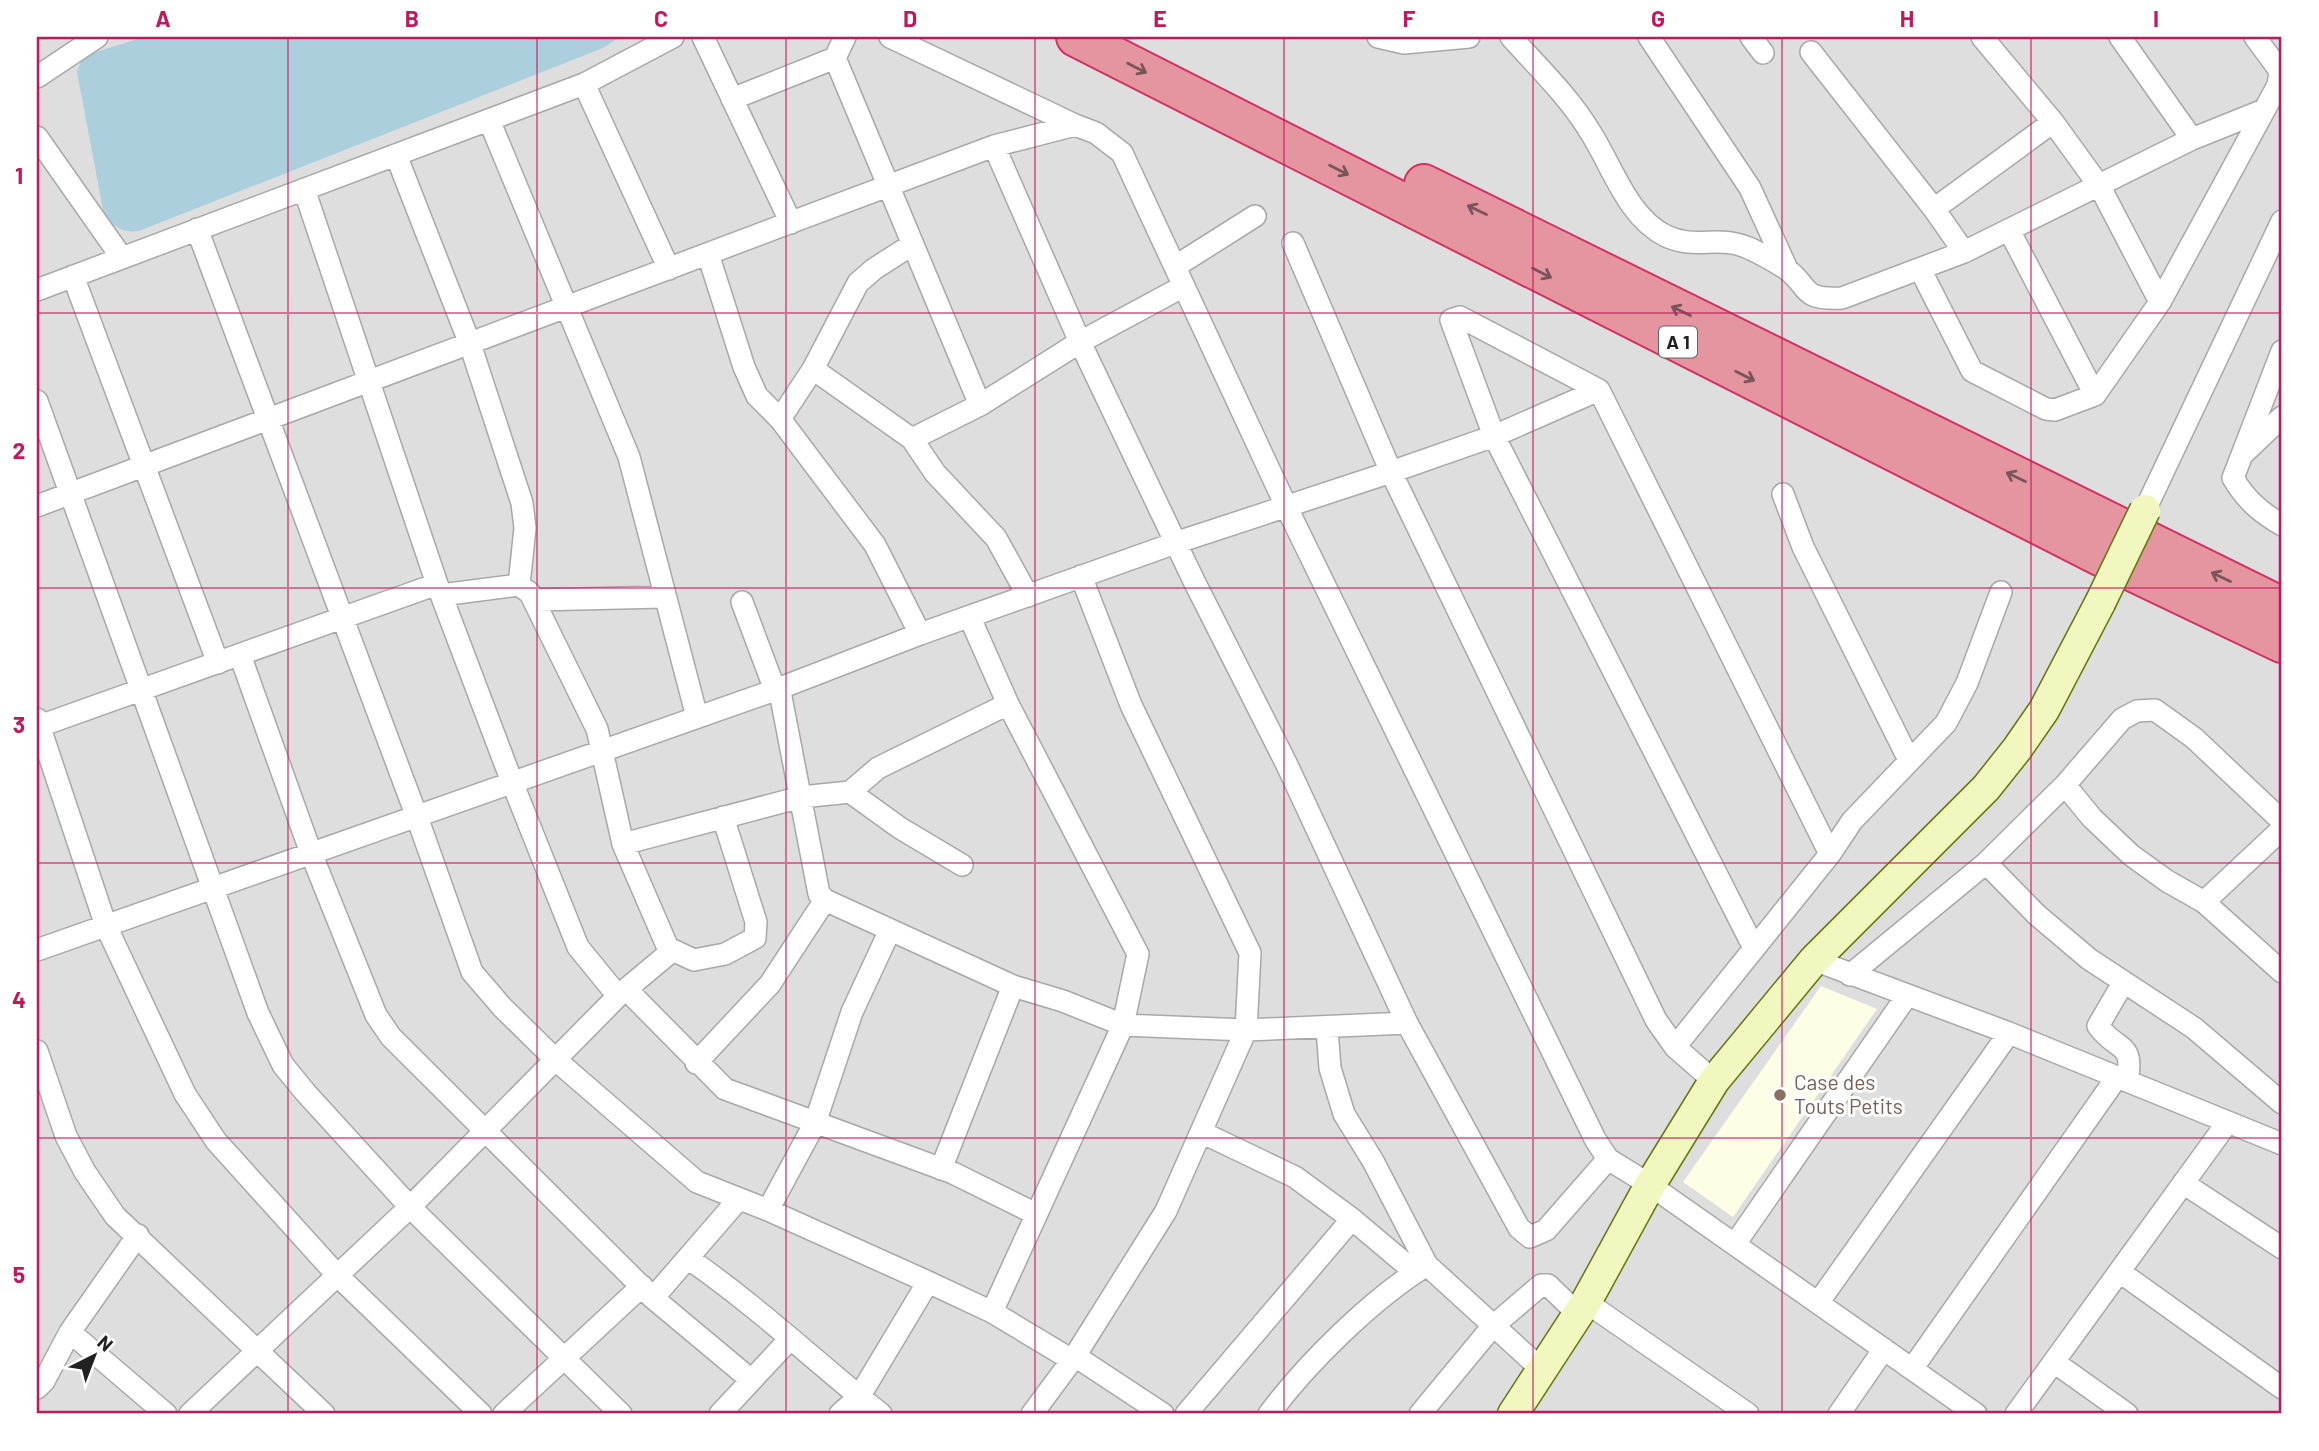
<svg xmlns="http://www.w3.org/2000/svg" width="2319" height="1451" font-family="Barlow,sans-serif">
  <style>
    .residential { fill: #dfdede }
    .education { fill: #fdfee5 }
    .water { fill: #abcfdc }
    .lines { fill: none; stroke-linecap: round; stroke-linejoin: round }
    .street-casing { stroke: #a8a8a8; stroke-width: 24 }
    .secondary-casing { stroke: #66760a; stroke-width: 33 }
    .highway-casing { stroke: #d43161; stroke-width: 42 }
    .street { stroke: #fff; stroke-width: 21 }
    .secondary { stroke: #f2f7c0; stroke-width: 30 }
    .highway { stroke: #e495a0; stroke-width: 38 }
    .secondary-bridge-casing { stroke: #66760a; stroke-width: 33; stroke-linecap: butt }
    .secondary-bridge { stroke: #f2f7c0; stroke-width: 30 }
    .oneway { stroke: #79555a }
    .grid { fill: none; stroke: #c2185b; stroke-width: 2; stroke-opacity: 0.55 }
    .education-dot { fill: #8d6e63; stroke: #fff; stroke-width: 2.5 }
    .labels { text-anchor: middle; stroke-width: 6; stroke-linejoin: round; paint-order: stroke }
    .shield { fill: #fff; stroke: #646464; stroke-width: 2 }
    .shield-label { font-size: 19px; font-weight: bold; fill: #212121 }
    .education-label { font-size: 21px; fill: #785e54; stroke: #fff; text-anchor: start }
    .neatline { fill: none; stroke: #c2185b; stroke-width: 2.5 }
    .grid-label { font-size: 23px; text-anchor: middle; font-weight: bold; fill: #c2185b }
  </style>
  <rect width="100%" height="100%" fill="#f1efe8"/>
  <path class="residential" d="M37,37H2282V1414H37Z"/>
  <path class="education" d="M1821,986L1877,1009L1733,1217L1683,1182Z"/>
  <path class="water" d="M144,37H620L603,48L139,231C122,233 114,227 104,215L77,72L83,56Z"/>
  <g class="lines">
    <defs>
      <path id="street" d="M703,37L791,223
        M890,37L1075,125
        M1378,37L1404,43L1469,37
        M1511,37C1538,67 1568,96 1589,130C1612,165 1627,217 1666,236C1698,251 1719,233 1753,250C1763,255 1776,262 1785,268C1812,287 1798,300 1842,298L1964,252L2192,139L2264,110
        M1649,37L1750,188L1787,269
        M1751,37L1763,53
        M1982,37L2053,122L2100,187L2160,302
        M2120,37L2192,139
        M1811,52L1934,209L1964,252
        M835,58L980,405
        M37,77L97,37
        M584,84L669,269
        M732,99L835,58L845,37
        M489,120L629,457L697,717
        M37,137L122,258
        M994,146L1080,342L1193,579L1287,765L1407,1023L1519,1228L1530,1237L1546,1230L1608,1159
        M396,155L470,344L522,503L525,528L519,585
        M304,189L437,584L512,782L578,947L618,996
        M1934,209L2053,122
        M197,229L417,817L472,972L502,1007L557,1061L697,1182L768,1210L928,1282L992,1312L1072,1360
        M2009,230L2095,395L2160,302L2278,85L2280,71L2255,37
        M1293,243L1391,472L1656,1020L1675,1047L1714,1081
        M708,254L744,367L757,396L780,419L875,545L920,634
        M1176,266L1255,216
        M1920,269L1972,371L2046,409L2055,410L2095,395
        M73,276L218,663
        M37,290L584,84L673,37
        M2282,351L2233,478C2246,500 2260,512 2282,525
        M813,369L912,439L935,473L996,538L1028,596
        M1599,390L1460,317L1451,320L1494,436L1754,948
        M37,401L258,1013L283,1065L305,1092L410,1207L621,1414
        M780,419L813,369L858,283L874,269L913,244
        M912,439L980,405L1080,342L1184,286
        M2244,453L2282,417
        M1783,494L1803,547L1909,760
        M37,506L994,146L1075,125L1096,133L1122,153L1287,508L1595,1139L1608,1159L1650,1185L1976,1414
        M2145,510L2282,221
        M441,595L519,585L530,593L597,729L623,844L668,948L694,960L725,954L755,938L756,922L723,817
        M535,600L663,597
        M742,602L775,690L781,697L819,894L825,900L1013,986L1063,1001L1123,1025L1246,1030L1407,1023
        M970,618L1008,704L1138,954L1123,1025L992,1312
        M240,655L311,853L376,1015L391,1037L653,1298L750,1379
        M37,719L106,926L185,1094L216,1141L338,1276L481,1414
        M37,727L437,584
        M2065,785L2092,818L2131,855L2167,881L2204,902L2282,972
        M850,792L900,828L962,865
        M623,844L801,797L850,792L878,768L1008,704
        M1986,863L2037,915L2089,959L2194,1028L2282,1103
        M2204,902L2282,829
        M37,950L775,690L920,634L1178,542L1391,472L1494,436L1599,390L1830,854
        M1814,960L2009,1033L2282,1144
        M1850,975L1986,863L2065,785L2122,719L2137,711L2155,710L2194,738L2282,821
        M2123,983L2098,1026C2117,1052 2135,1041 2127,1081
        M626,989L725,1089L953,1173L1036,1214
        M1327,1029L1330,1068L1344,1114L1373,1161L1427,1265
        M1675,1047L1830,854L1852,821L1946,723L1967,683L2001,592
        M37,1051L66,1136L85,1172L115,1216L324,1414
        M696,1063L770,984L825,900
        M1203,1133L1295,1177L1352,1219L1415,1272
        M941,1169L1013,986
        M2183,1183L2282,1248
        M768,1210L815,1123L852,1012L890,930
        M1735,1244L1906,997
        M689,1259C757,1306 817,1363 881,1414
        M2120,1272L2282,1388
        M653,1298L738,1200
        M1586,1302L1748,1414
        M1818,1303L2009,1033
        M70,1332L166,1414
        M1075,1356L1163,1414
        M2054,1362L2127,1414
        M1912,1369L2117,1077
        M37,1388L44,1381L70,1332L138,1235
        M190,1414L410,1207L618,996L667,955L668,948
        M504,1414L642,1286
        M720,1414L789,1340
        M840,1414L859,1397L928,1282
        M1032,1414L1075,1356L1166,1211L1246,1030L1250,953L1131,705L1081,576
        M1186,1414L1352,1219
        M1269,1414C1307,1363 1373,1298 1427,1265L1541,1369
        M1420,1414L1492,1327L1541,1285H1548L1578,1314
        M1839,1414L1884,1349
        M2016,1414L2227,1123"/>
      <path id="secondary" d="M1513,1414L1586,1302L1650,1185L1714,1081L1814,960L1986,788L2017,749L2044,710L2100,603"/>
      <path id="highway" d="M1076,37L2098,555L2282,643
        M1424,184L2282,607"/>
    </defs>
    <use href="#street" class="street-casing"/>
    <use href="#secondary" class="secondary-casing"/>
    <use href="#highway" class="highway-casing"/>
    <use href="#street" class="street"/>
    <use href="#secondary" class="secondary"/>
    <use href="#highway" class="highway"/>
    <defs>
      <path id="secondary-bridge" d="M2100,603L2145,510"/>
    </defs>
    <use href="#secondary-bridge" class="secondary-bridge-casing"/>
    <use href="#secondary-bridge" class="secondary-bridge"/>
  </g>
  <defs><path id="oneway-shaft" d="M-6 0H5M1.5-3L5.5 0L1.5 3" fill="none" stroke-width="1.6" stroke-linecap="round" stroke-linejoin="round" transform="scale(1.75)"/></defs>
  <g class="oneway">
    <use href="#oneway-shaft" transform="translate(1137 68) rotate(27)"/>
    <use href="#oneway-shaft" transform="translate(1339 170) rotate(27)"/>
    <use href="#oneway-shaft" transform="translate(1477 210) rotate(-154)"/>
    <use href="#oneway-shaft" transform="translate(1542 273) rotate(27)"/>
    <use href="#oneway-shaft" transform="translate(1681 311) rotate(-154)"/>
    <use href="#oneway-shaft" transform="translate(1745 376) rotate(27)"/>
    <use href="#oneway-shaft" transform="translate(2016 477) rotate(-154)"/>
    <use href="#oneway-shaft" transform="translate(2221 577) rotate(-154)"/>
  </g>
  <path class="grid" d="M288,37V1414M537,37V1414M786,37V1414M1035,37V1414M1284,37V1414M1533,37V1414M1782,37V1414M2031,37V1414M37,313H2282M37,588H2282M37,863H2282M37,1138H2282"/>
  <circle class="education-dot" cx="1780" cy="1095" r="7"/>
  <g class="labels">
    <rect class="shield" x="1659" y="326.5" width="38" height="31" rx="5"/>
    <g class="shield-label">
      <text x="1678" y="349">A 1</text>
    </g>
    <g class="education-label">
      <text x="1794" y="1090">Case des<tspan x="1794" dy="24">Touts Petits</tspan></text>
    </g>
  </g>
  <rect width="2319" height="1451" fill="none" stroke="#ffffff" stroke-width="77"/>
  <g transform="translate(94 1356) rotate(42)" stroke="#ffffff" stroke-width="5" paint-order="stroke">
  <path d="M0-5L12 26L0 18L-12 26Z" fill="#212121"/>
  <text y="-10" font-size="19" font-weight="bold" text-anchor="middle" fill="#212121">N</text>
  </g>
  <rect x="38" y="38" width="2242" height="1374" class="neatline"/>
  <g class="grid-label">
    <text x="163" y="27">A</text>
    <text x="412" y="27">B</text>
    <text x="661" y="27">C</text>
    <text x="910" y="27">D</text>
    <text x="1160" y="27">E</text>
    <text x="1409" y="27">F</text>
    <text x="1658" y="27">G</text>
    <text x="1907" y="27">H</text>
    <text x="2156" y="27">I</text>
    <text x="19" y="184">1</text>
    <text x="19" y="459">2</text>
    <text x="19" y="733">3</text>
    <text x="19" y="1008">4</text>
    <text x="19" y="1283">5</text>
  </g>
</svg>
